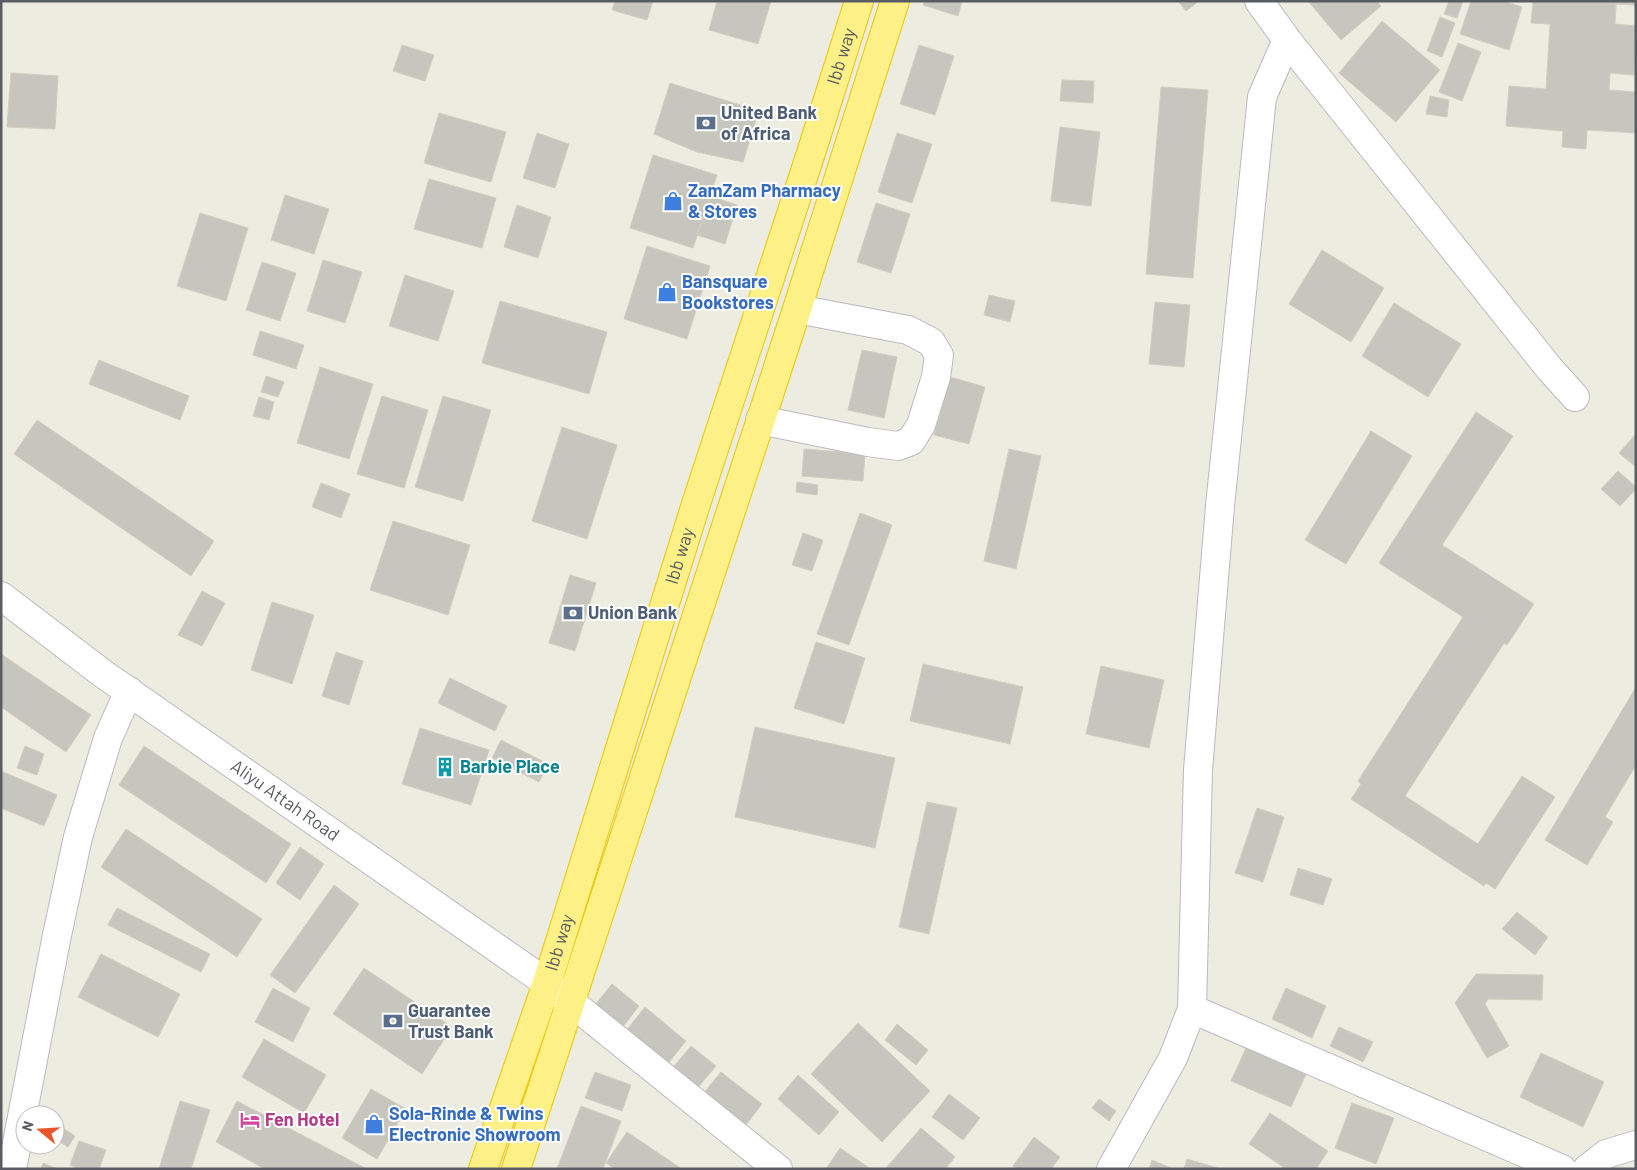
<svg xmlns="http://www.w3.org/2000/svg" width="1637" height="1170" font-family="Barlow,sans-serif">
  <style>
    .building { fill: #c7c6be; stroke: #d1cebf }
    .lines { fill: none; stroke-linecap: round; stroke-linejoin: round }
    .minor-casing { stroke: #b9bac0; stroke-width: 30 }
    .highway-casing { stroke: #edc600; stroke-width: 30 }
    .minor { stroke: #fff; stroke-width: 28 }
    .highway { stroke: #fdf087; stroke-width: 28 }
    .labels { text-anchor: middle; stroke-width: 4; stroke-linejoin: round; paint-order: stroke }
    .street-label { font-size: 18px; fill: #595c62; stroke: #fff }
    .service-label { font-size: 18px; font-weight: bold; fill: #4e5e75; stroke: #fff; text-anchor: start }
    .shop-label { font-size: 18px; font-weight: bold; fill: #366cbe; stroke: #fff; text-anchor: start }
    .culture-label { font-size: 18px; font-weight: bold; fill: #0d838f; stroke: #fff; text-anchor: start }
    .hotel-label { font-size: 18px; font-weight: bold; fill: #b23c85; stroke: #fff; text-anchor: start }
  </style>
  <rect width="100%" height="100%" fill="#edece1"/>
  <path class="building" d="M615,1H653L647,20L612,10Z
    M717,1H771L758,44L709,30Z
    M924,1H962L958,16L923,5Z
    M1178,1H1199L1186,11Z
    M1308,1H1377L1381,6L1341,40Z
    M1449,1H1463L1457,18L1444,14Z
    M1471,1H1503L1522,7L1509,50L1460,34Z
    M1533,1H1636V5L1616,4L1615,24L1636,26L1634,75L1610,73L1609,90L1636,92V133L1587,130L1586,149L1562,147L1563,131L1506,126L1509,86L1546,89L1550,24L1531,23Z
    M1440,17L1455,23L1442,57L1427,51Z
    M1382,21L1440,70L1396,122L1339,73Z
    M1458,43L1481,52L1462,101L1439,92Z
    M402,45L434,55L425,81L393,71Z
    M919,45L954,56L935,115L900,104Z
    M11,73L58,76L55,129L7,127Z
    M1062,80L1094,81L1093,103L1060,101Z
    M670,83L759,111L743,162L697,152L654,134Z
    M1161,87L1208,90L1193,278L1146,274Z
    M1430,96L1449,100L1447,117L1426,114Z
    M439,113L506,132L491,182L424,163Z
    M1060,127L1100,132L1091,206L1051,201Z
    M537,133L569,144L555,188L523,178Z
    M897,133L932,144L912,203L878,192Z
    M653,155L717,175L693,248L630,228Z
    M429,179L496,198L482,248L414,229Z
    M285,195L329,209L314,254L271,240Z
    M710,196L737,205L725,244L697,235Z
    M876,203L910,214L891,273L857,262Z
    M517,205L551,217L538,258L504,247Z
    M200,213L248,228L226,301L177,286Z
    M647,246L710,266L687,339L624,319Z
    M1322,250L1384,288L1351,342L1289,304Z
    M323,260L362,272L345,323L307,311Z
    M262,262L296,273L280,321L246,310Z
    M405,275L454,291L438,341L389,326Z
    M989,295L1015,301L1010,322L984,315Z
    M500,301L607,332L589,394L482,363Z
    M1155,302L1190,305L1184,367L1149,364Z
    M1394,303L1461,344L1428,397L1362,356Z
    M260,331L304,345L296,369L253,355Z
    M862,350L897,357L884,418L848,410Z
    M99,360L189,396L180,420L89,384Z
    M320,367L373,384L349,459L297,443Z
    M266,376L284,382L278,397L261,392Z
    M950,377L985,387L969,444L934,435Z
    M382,396L428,410L404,488L357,474Z
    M443,396L491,410L463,501L415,487Z
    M259,397L274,402L269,420L253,416Z
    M1476,412L1513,436L1442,545L1534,604L1507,645L1504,643L1405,796L1478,844L1522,776L1555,797L1495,889L1486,883L1484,886L1351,799L1361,784L1358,781L1463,617L1379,563Z
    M37,420L214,541L191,576L14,454Z
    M562,427L617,445L587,539L532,521Z
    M1371,431L1412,456L1346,564L1305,540Z
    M1636,434V467L1619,453Z
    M804,449L865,454L863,481L802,476Z
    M1009,449L1041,456L1016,569L984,561Z
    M1618,471L1636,487V489L1620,506L1601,489Z
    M797,482L818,485L817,495L796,492Z
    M321,483L350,494L341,518L312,507Z
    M860,513L892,525L849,645L817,634Z
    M393,521L470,545L448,615L370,590Z
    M803,533L823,540L812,571L792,565Z
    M570,575L596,583L575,651L549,643Z
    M202,591L225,603L202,646L178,635Z
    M272,602L314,615L292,684L251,670Z
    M816,642L865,658L844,724L794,708Z
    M336,652L363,661L349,705L322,696Z
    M1,654L91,715L66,752L1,707Z
    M923,664L1023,687L1010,744L910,721Z
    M1101,666L1164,680L1149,748L1086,734Z
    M450,678L507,706L495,731L438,703Z
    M1636,687V765L1605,817L1613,822L1587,865L1545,840Z
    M755,727L895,758L875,848L735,817Z
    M420,728L489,750L471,805L402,784Z
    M501,740L548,764L539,782L492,758Z
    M25,746L44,754L37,775L17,768Z
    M144,746L291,844L266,883L119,785Z
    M1,771L57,795L44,826L1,808Z
    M927,802L957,808L929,934L899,927Z
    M1257,808L1284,817L1263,882L1235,873Z
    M126,829L262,919L237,957L101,867Z
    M300,847L324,864L300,900L276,883Z
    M1298,868L1332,879L1323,905L1290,895Z
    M334,885L359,904L295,993L270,975Z
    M117,908L210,954L201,972L108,925Z
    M1517,912L1548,937L1535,955L1502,929Z
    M101,954L180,994L158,1037L78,997Z
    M364,968L452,1027L422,1074L333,1014Z
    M1476,974L1543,975L1542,1000L1488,999L1485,1004L1509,1046L1487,1058L1455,1003Z
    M612,984L639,1006L622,1028L594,1006Z
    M273,988L310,1008L293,1042L255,1022Z
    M1286,988L1326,1006L1312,1038L1272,1019Z
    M645,1007L686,1041L666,1066L625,1032Z
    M858,1023L930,1091L882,1142L811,1074Z
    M897,1024L928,1050L916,1065L885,1040Z
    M1339,1027L1373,1042L1363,1062L1330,1046Z
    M264,1039L326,1075L304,1113L242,1077Z
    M691,1046L716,1066L695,1091L670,1071Z
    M1247,1046L1307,1072L1291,1107L1231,1081Z
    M1541,1053L1604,1082L1583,1127L1520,1097Z
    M595,1072L631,1085L622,1111L585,1098Z
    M721,1072L762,1104L745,1126L703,1094Z
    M798,1075L839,1112L819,1135L778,1099Z
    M371,1089L406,1109L377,1159L342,1138Z
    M949,1094L980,1118L963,1140L932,1117Z
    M1099,1099L1116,1111L1109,1121L1092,1108Z
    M180,1101L210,1110L191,1169H159Z
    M237,1101L365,1168L364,1169H265L216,1142Z
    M1352,1103L1394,1118L1376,1164L1335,1148Z
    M581,1106L621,1121L603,1169H557Z
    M1270,1113L1328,1151L1316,1169H1286L1249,1144Z
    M55,1123L75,1136L68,1147L55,1139Z
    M921,1128L955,1157L945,1169H885Z
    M627,1132L682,1169H615L606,1163Z
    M1034,1137L1060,1157L1051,1169H1016L1013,1166Z
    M79,1141L106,1150L99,1169H80L70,1165Z
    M840,1148L871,1169H826Z
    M1187,1159L1221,1169H1184Z
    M1152,1160L1171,1168V1169H1149Z
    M43,1163L58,1169H41Z"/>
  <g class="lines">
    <defs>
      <g id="minor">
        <path d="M1259,1L1287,40L1549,368L1575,397"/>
        <path d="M760,420L868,442L898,446L911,441L921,425L936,377L939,355L931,342L908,330L797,309"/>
        <path id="s1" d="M1,596L102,673L547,983L778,1169"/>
        <path d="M1192,1009L1562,1169"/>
        <path d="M12,1169L56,940L78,837L108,738L129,691"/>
        <path d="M1111,1169L1173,1058L1192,1009L1198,770L1220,506L1262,97L1287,40"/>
        <path d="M1587,1169L1606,1154L1636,1145"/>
      </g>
      <g id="highway">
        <path id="s2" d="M483,1169L547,983L695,507L812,150L859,1"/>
        <path d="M516,1169L797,309L895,1"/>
      </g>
    </defs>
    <use href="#minor" class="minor-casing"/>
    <use href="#highway" class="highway-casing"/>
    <use href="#minor" class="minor"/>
    <use href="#highway" class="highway"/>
  </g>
  <defs>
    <symbol id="bank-bare" viewBox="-9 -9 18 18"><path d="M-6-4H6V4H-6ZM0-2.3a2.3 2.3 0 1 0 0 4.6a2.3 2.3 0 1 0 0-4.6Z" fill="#5c6f8a" stroke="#fff" stroke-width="2.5" paint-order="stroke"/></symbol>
    <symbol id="shop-bare" viewBox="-9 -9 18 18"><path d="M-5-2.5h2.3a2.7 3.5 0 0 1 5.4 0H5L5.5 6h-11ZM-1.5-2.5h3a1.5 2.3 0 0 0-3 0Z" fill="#3f7fe0" stroke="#fff" stroke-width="2.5" paint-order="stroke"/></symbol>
    <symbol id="building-bare" viewBox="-9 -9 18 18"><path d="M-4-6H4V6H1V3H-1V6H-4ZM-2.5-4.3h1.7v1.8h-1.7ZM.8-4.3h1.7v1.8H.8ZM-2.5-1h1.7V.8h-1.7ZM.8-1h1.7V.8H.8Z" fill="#0f9aa8" stroke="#fff" stroke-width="2.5" paint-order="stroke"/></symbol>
    <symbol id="hotel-bare" viewBox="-9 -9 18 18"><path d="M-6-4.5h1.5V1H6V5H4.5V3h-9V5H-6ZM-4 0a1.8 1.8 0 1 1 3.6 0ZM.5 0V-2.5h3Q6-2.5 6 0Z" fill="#d1479c" stroke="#fff" stroke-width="2.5" paint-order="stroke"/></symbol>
  </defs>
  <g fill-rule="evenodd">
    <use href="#bank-bare" x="692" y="109" width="28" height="28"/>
    <use href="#shop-bare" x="659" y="187" width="28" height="28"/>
    <use href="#shop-bare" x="653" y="278" width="28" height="28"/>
    <use href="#bank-bare" x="559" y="599" width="28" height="28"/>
    <use href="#building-bare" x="431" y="753" width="28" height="28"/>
    <use href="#bank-bare" x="379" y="1007" width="28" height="28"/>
    <use href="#hotel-bare" x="236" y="1106" width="28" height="28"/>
    <use href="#shop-bare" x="360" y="1110" width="28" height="28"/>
  </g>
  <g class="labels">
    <g class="street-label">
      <text dy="6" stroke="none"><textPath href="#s2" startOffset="1169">Ibb way</textPath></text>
      <text dy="6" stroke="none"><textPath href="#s2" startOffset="644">Ibb way</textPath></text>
      <text dy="6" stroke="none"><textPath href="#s1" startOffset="350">Aliyu Attah Road</textPath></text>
      <text dy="6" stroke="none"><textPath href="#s2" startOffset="239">Ibb way</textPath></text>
    </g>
    <g class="service-label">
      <text x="721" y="119">United Bank<tspan x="721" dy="21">of Africa</tspan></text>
      <text x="588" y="619">Union Bank</text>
      <text x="408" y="1017">Guarantee<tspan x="408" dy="21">Trust Bank</tspan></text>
    </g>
    <g class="shop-label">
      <text x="688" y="197">ZamZam Pharmacy<tspan x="688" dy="21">&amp; Stores</tspan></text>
      <text x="682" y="288">Bansquare<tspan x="682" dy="21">Bookstores</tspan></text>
      <text x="389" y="1120">Sola-Rinde &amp; Twins<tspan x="389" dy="21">Electronic Showroom</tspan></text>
    </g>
    <g class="culture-label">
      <text x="460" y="773">Barbie Place</text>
    </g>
    <g class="hotel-label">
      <text x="265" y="1126">Fen Hotel</text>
    </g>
  </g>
  <rect width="1637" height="1170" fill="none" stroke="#595c62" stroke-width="5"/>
  <g transform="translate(40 1130) rotate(288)"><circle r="24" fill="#ffffff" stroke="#bdbec0"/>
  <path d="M0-4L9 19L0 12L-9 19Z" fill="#e9552a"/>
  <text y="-8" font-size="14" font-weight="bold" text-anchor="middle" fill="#595c62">N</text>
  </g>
</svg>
